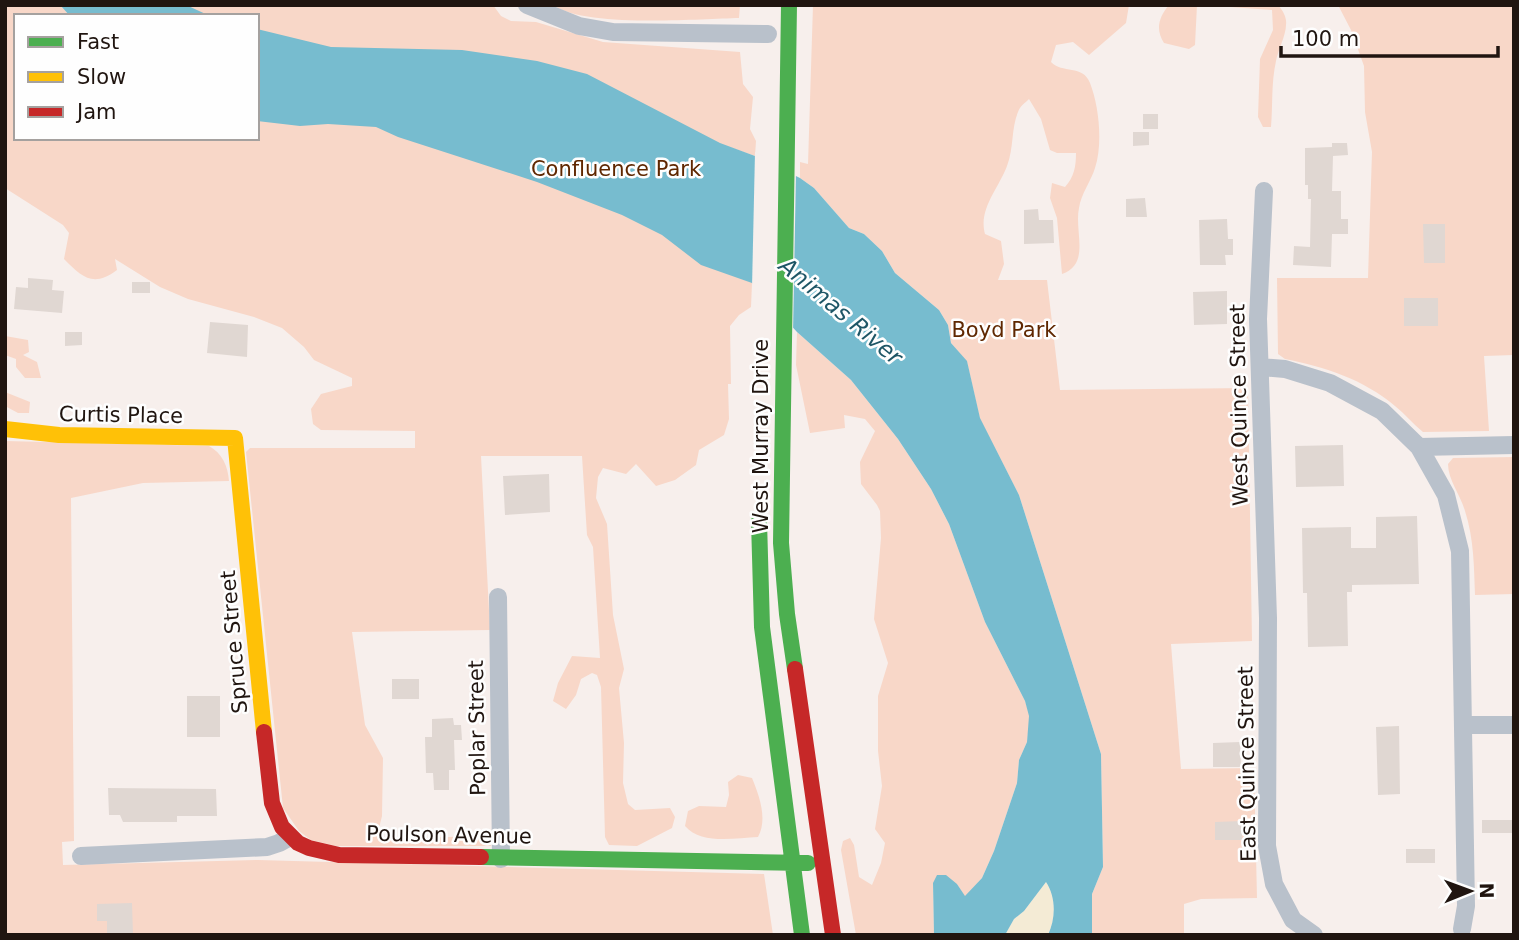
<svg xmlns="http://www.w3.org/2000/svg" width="1519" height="940" font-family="'DejaVu Sans',sans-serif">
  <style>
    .green { fill: #f8d7c8 }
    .sand { fill: #f4ebd5 }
    .water { fill: #77bccf }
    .pier { fill: #f7efec }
    .building { fill: #e0d7d2 }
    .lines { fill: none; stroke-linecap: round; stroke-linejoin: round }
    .street { stroke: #b9c1cb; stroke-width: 18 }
    .fast { stroke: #4caf50; stroke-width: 16 }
    .slow { stroke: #ffc107; stroke-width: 16 }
    .jam { stroke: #c62828; stroke-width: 16 }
    .labels { text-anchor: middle; stroke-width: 5; stroke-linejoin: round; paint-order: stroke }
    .park-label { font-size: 21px; fill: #5f2700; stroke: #fefefe }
    .street-label { font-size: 21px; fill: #201510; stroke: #fefefe }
    .water-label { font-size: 23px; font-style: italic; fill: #1e5666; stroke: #fefefe }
  </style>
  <rect width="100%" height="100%" fill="#f7efec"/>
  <path class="green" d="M5,5H60L70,16H16V138H257V16H88L79,5H493L501,16L511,21L536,22L603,42L740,52L743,84L753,97L750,129L756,141L755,156L729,147L752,283L751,307L739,315L730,326L731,384H728L729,419L724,435L699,450L696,465L675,480L656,486L636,464L626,474L603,468L598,477L596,498L607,524L613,615L624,669L619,688L624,743L623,783L628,804L635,810L670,808L675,817L672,828L637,846L609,845L605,837L601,687L597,675L592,673L581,679L576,695L566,709L553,701L558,683L572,656L600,658L593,547L587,535L582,456H481L490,630L352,632L365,725L383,758L382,816L377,836L380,839L481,836L490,840L491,846H336L311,840L299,831L283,808L246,452L250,448H415V431L321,430L313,424L311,409L321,394L352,386V378L314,360L304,347L282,328L254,317L188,299L160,287L115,259L117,270C93,288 82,277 64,259L69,233L63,225L5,188Z
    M553,5H740L739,18C697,19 585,28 553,5Z
    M813,5H1129L1126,23L1089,55L1073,42L1056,45L1051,62C1062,74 1083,64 1090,83C1099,106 1103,144 1095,168C1091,181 1081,194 1079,208C1074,231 1091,264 1062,274L1057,218L1050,198L1052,183L1065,187C1074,177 1076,167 1076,153H1057L1050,150L1041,119L1029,99C1025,103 1020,106 1018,112C1011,129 1014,148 1007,166C999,188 978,209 985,234L1001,241L1004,264L998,280H1047L1060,390L1248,388L1252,641L1171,644L1181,769L1254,768L1257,898L1201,899L1184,904V935H1092V894L1103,867L1101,754L1019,495L980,419L967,362L951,343L948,325L939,310L895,273L882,251L864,234L849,228L814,188L800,178V162L808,164Z
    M1169,5H1197L1195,45L1189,49L1164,43C1155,29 1159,17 1169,5Z
    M1202,5H1278C1283,11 1287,17 1286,25C1286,35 1278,50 1276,61C1271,84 1273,104 1271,127H1263L1258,117L1260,59L1273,30L1272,10Z
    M1338,5H1514V355L1484,356L1489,431L1423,432C1413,424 1405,414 1395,406C1363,379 1325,367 1285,359L1278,354L1277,278H1368L1372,152L1365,112L1364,66L1351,30Z
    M797,332L851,380L898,439L931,489L949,524L985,622L1025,701L1030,716L1027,742L1019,760L1017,783L994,851L982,878L965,897L957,884L933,883L934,935H856L841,850L843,841L850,838L854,845L859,877L872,885L881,863L885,843L875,829L882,786L878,751V696L888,663L874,619L881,538L880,511L877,505L861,484L860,462L875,431L865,419L844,415L845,428L810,433L796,365Z
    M5,336L28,340L29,352L23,355L37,362L41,378H25L16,367V359L5,355Z
    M5,392L30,402L29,413H18L5,406Z
    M5,441L209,446C222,453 228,466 229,481L143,483L71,498L74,841L62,842L63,865L258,860L764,874L773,935H5Z
    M1514,457V594L1475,595C1474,567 1474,539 1465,511C1461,496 1448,480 1448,464L1453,458Z
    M738,775L752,778C759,795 768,819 758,837C735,838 701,845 685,826L688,811L699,806L726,807L729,795L728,782Z"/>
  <path class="sand" d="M1046,882C1056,897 1056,918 1048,935H1005L1014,919L1024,911Z"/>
  <path class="water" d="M60,5H186L210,16H70Z
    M257,29L331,47L462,50L537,61L587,74L720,143L755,156L800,178L814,188L849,228L864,234L882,251L895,273L939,310L948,325L951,343L967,361L980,418L1019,495L1101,754L1103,867L1092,894V935H1048C1056,918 1056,897 1046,882L1024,911L1014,919L1005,935H934L933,883L937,875H946L957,884L965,896L982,878L994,851L1017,783L1019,760L1027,742L1029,716L1025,701L985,622L949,524L931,489L898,439L851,380L797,332L752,283L701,265L662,235L622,215L537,182L398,137L376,127L328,124L300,126L257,121Z"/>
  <path class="pier" d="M755,152L796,172L793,333L752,288Z"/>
  <path class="building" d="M1143,114H1158V129H1143Z
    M1133,132H1149V145L1133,146Z
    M1332,143H1347L1348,155L1333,156L1332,191H1341V219H1348V234H1332L1331,267L1293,265L1294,246L1310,247L1311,199H1308V185H1305V148L1332,147Z
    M1145,198L1147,217H1126V199Z
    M1038,209L1039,220H1053L1054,243L1024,244V210Z
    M1227,219L1228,239H1233V255H1225L1226,265H1200L1199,220Z
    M1423,224H1445V263H1424Z
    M28,278L53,280L52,290L64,291L62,313L14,309L16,287L28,288Z
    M132,282H150V293H132Z
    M1227,291V324L1194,325L1193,292Z
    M1404,298H1438V326H1404Z
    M210,322L248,325L247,357L207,353Z
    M65,332H82V345L65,346Z
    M1343,445L1344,486L1296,487L1295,446Z
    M549,474L550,512L505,515L503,476Z
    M1417,516L1419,584L1352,585V592H1347L1348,646L1308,647L1307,593H1303L1302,528L1351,527V548H1376V517Z
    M392,679H419V699H392Z
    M187,696H220V737H187Z
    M453,718L454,725H461L462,740H454L455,770H449V790H434L433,773H426L425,737H432V719Z
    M1399,726L1400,794L1378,795L1376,727Z
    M1240,742L1241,767H1213V743Z
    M108,788L216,789L217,816H177V822H123L120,815H109Z
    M1482,820H1514V833H1482Z
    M1242,821V840H1215V822Z
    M1406,849H1435V863H1406Z
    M132,903L133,935H107V921H97V904Z"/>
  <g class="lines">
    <path class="street" d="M527,5L579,26L613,32L768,34
      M1264,191L1258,319L1268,618L1267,846L1274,884L1293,920L1314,935
      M1261,367L1285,369L1330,383L1382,411L1419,447L1514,445
      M1419,447L1446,495L1460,551L1466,906L1462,929
      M498,597L501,859
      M1463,725H1514
      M81,856L267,847L279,843L290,837"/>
    <path class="fast" d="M789,5L781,543L787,614L795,669
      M759,521L762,627L802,935
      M481,857L808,863"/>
    <path class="slow" d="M5,429L59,435L235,438L264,732"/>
    <path class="jam" d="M795,669L833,935
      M264,732L272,803L282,827L298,843L309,848L339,855L481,857"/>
  </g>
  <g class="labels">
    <g class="park-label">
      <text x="616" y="176">Confluence Park</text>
      <text x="1004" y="337">Boyd Park</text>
    </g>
    <g class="street-label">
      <text transform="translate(1239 405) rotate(-91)" y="7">West Quince Street</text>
      <text transform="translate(121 415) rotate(1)" y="7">Curtis Place</text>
      <text transform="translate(761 436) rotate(-90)" y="7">West Murray Drive</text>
      <text transform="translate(234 642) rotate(-95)" y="7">Spruce Street</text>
      <text transform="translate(477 728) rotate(-91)" y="7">Poplar Street</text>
      <text transform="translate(1247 764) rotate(-91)" y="7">East Quince Street</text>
      <text transform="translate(449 835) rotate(1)" y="7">Poulson Avenue</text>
    </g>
    <g class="water-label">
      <text transform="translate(841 311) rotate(40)" y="8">Animas River</text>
    </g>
  </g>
  <rect width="1519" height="940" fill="none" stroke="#201510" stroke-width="14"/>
  <rect x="14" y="14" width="245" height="126" fill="#fefefe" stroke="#a5a19f" stroke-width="2"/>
  <rect x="28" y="37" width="35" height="10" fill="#4caf50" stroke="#a5a19f" stroke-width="2"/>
  <text x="77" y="49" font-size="21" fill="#201510">Fast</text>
  <rect x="28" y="72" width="35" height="10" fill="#ffc107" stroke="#a5a19f" stroke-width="2"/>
  <text x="77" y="84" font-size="21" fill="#201510">Slow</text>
  <rect x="28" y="107" width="35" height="10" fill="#c62828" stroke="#a5a19f" stroke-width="2"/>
  <text x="77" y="119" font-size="21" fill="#201510">Jam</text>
  <g transform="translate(1470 891) rotate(89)" stroke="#fefefe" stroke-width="5" paint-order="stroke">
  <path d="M0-5L12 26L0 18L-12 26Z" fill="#201510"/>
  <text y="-10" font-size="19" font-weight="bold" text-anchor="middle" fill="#201510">N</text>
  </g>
  <path d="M1281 46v10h217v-10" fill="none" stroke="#201510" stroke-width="3.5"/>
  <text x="1292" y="46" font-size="21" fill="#201510" stroke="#fefefe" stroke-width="5" paint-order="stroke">100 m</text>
</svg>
